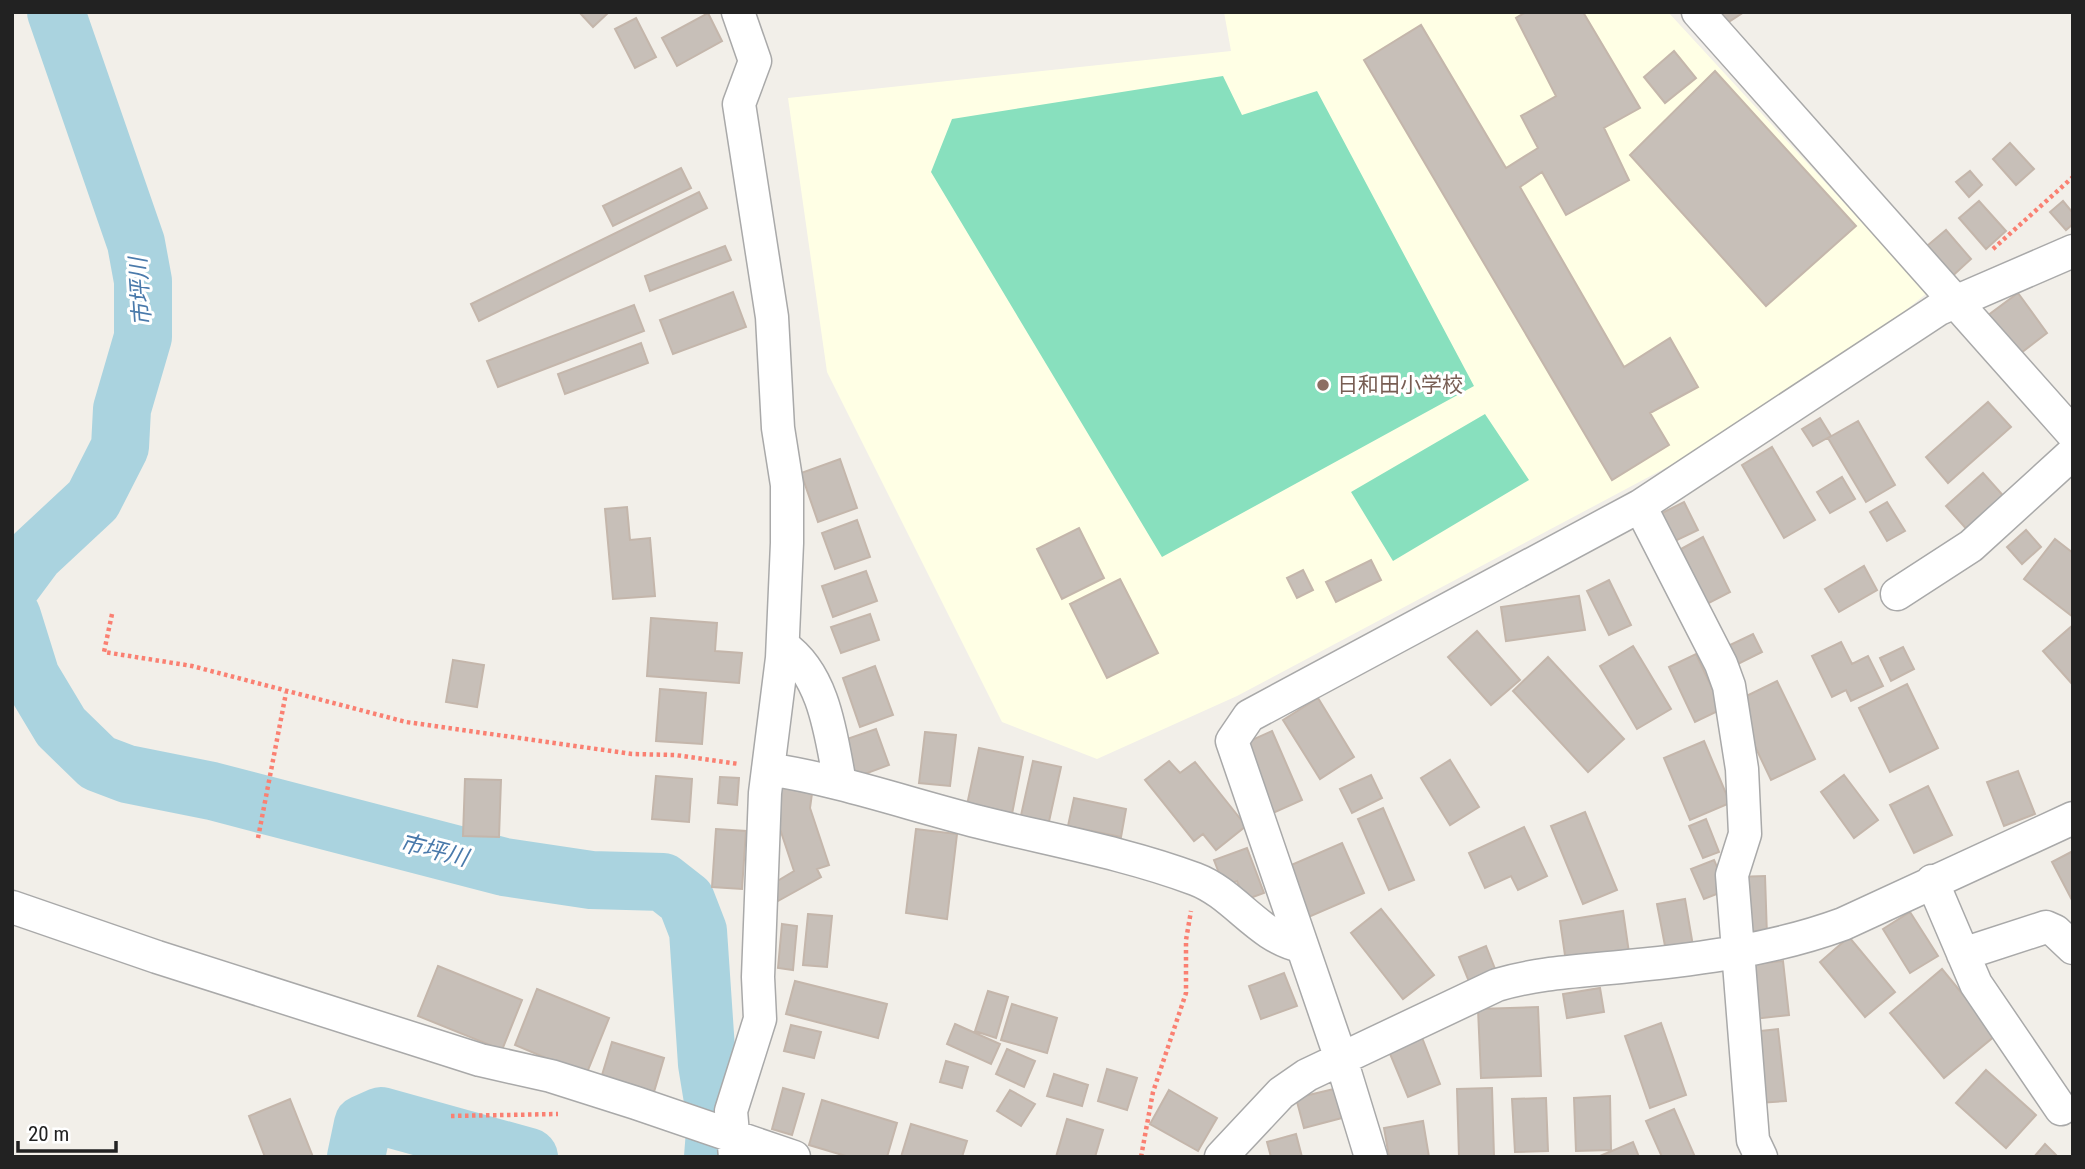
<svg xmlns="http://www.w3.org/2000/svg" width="2085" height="1169" font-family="'Roboto Condensed','Noto Sans JP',sans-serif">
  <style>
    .education { fill: #ffffe5 }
    .pitch { fill: #88e0be }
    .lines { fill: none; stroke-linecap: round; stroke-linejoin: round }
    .river { stroke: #aad3df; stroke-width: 58 }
    .building { fill: #c7bfb8; stroke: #c4b6ab; stroke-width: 2 }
    .minor-casing { stroke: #a9a9a9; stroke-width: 35 }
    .path { stroke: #fa8072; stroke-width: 4.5; stroke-dasharray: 3.5 3.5; stroke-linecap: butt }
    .minor { stroke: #fff; stroke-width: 32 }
    .education-dot { fill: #8d6e63; stroke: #fff; stroke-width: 2.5 }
    .labels { text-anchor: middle; stroke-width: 6; stroke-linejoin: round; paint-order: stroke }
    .education-label { font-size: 21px; fill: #785e54; stroke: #fff; text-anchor: start }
    .water-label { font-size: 23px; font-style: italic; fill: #4a7aab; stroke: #fff }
  </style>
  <rect width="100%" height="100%" fill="#f2efe9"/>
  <path class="education" d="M1224,12H1668L1927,293L1799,397L1237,696L1097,759L1002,722L827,372L788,98L1231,51Z"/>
  <path class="pitch" d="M1223,76L1242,115L1317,91L1474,386L1162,557L931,172L952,119Z
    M1485,414L1529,480L1393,561L1351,492Z"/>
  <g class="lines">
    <path class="river" d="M12,585L35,554L93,500L120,447L122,409L143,337V281L136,243L56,12
      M12,616L31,677L61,727L98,763L127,774L212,791L504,867L591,880L663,882L686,900L698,931L707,1064L716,1119L713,1157
      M356,1157L363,1124L381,1116L529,1157"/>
  </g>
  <path class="building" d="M579,12H609L593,27Z
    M1526,12H1583L1640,108L1604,128L1629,180L1566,215L1542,172L1520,187L1624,367L1670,338L1698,387L1650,413L1669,445L1612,480L1364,60L1421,25L1506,168L1538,148L1521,116L1556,96L1516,18Z
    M1721,12H1744L1727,23Z
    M708,13L722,41L677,66L662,38Z
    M636,18L656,57L635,68L615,29Z
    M1674,51L1696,78L1665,103L1644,77Z
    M1715,71L1856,226L1766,306L1630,155Z
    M2010,143L2034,169L2016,185L1993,159Z
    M681,168L691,188L613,226L603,206Z
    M1970,171L1982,185L1969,197L1956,182Z
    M699,192L707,208L479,321L471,304Z
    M1979,201L2006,231L1986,249L1959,218Z
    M2063,201L2073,213V224L2066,230L2050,212Z
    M1946,230L1971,259L1947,281L1921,251Z
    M725,246L731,260L650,291L645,276Z
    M733,292L746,327L673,354L660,320Z
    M2018,293L2047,333L2017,356L1987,316Z
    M634,305L644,331L498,387L487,361Z
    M641,343L648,363L565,394L558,374Z
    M1988,402L2011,427L1948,483L1926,457Z
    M1820,418L1831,436L1813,446L1802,429Z
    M1858,421L1895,485L1866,502L1828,438Z
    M1772,447L1815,520L1784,538L1742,465Z
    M840,459L857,508L818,522L801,473Z
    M1983,473L2007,500L1970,533L1946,506Z
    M1842,477L1855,499L1830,513L1817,492Z
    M1684,502L1698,530L1675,541L1662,513Z
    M1887,502L1905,531L1887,541L1870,512Z
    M627,507L630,540L650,538L655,596L613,599L605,509Z
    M857,520L870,557L835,569L822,533Z
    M1079,528L1104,578L1062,599L1037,549Z
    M2026,530L2041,547L2022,564L2007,547Z
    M1703,537L1730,592L1707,604L1681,549Z
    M2055,539L2073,553V617L2024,579Z
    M1371,560L1381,580L1336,602L1326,582Z
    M1864,566L1877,590L1839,612L1825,589Z
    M1303,570L1313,590L1297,598L1287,578Z
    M866,571L877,601L833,617L822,586Z
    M1120,579L1158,653L1107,678L1070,604Z
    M1609,580L1631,625L1609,635L1587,591Z
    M1579,596L1585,630L1506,641L1501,607Z
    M870,614L879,640L841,653L831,627Z
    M651,618L717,623L715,651L742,653L739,683L647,676Z
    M2073,625V685L2043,651Z
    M1477,631L1520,680L1491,705L1448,657Z
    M1753,634L1762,652L1738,664L1728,646Z
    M1841,642L1852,664L1868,656L1883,686L1851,701L1846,690L1832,697L1812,656Z
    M1633,646L1671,709L1637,729L1600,666Z
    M1903,647L1914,669L1891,681L1880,658Z
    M1696,654L1722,709L1695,722L1669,667Z
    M1548,657L1624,739L1588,772L1513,691Z
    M453,660L484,665L477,707L446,702Z
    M875,666L893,715L860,727L843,678Z
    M1777,681L1815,759L1771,780L1734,702Z
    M1907,684L1938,748L1890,772L1859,708Z
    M660,689L706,693L702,744L656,741Z
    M1318,698L1354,757L1320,779L1283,720Z
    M876,729L889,765L854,778L841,741Z
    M1272,731L1302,800L1273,813L1243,744Z
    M925,732L956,735L950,786L919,783Z
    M1704,741L1730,803L1690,820L1664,758Z
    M979,748L1023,757L1012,814L967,805Z
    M1450,760L1479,807L1450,825L1421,778Z
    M1033,761L1061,767L1048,826L1020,820Z
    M1169,761L1180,773L1195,762L1246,826L1216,850L1203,834L1194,841L1145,780Z
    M2018,771L2035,814L2004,826L1987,782Z
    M1371,775L1382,798L1352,813L1340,789Z
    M1844,775L1878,820L1854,838L1821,792Z
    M656,776L692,779L689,822L652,819Z
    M720,777L739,778L737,805L718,803Z
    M465,779L501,780L499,837L463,836Z
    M780,781L813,786L810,808L829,865L817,869L821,877L778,901L769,886L794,871L775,814Z
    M1928,786L1952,835L1914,853L1890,805Z
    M1074,798L1126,809L1121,837L1068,826Z
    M1383,808L1414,880L1389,890L1358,819Z
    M1585,812L1617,890L1583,904L1551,826Z
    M1706,819L1719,852L1703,858L1689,826Z
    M1524,827L1547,876L1518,890L1511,876L1485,888L1469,853Z
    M716,829L746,831L742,889L712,887Z
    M916,829L957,834L947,919L906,913Z
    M1342,843L1364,893L1304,919L1282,869Z
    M1247,848L1264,893L1245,900L1237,881L1224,886L1214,860Z
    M2073,851V902L2052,862Z
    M1714,860L1727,890L1704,899L1691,869Z
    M1765,876L1767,936L1739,937L1736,877Z
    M1685,899L1693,946L1666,951L1657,904Z
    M1381,909L1434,975L1403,999L1351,933Z
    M1623,911L1629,953L1566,962L1560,921Z
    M1910,912L1938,956L1910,973L1883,929Z
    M808,914L832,916L827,967L803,965Z
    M782,924L797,926L793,970L778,968Z
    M1849,937L1895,992L1865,1017L1820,962Z
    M1486,946L1497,974L1470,984L1459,957Z
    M1783,961L1789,1015L1754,1019L1747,965Z
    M438,966L522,1000L502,1050L418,1016Z
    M1942,969L1996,1035L1944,1078L1890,1013Z
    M1284,973L1297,1006L1261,1019L1249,986Z
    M795,981L887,1004L878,1038L786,1014Z
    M1600,988L1604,1012L1567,1018L1563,994Z
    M537,989L609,1018L586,1075L515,1045Z
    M988,991L1008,997L996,1038L975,1031Z
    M1012,1004L1057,1018L1047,1053L1001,1040Z
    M1538,1007L1541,1076L1481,1078L1478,1009Z
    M1661,1023L1686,1095L1650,1108L1625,1036Z
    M955,1024L1000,1044L991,1064L947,1044Z
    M791,1025L821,1032L814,1058L784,1051Z
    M1778,1029L1786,1101L1759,1103L1752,1032Z
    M1421,1035L1440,1084L1408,1097L1388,1049Z
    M612,1042L664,1058L654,1092L602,1075Z
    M1007,1049L1035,1061L1024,1087L996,1074Z
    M946,1061L968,1067L962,1088L940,1082Z
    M1107,1069L1137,1078L1127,1110L1098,1101Z
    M1986,1070L2036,1115L2006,1148L1956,1103Z
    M1054,1074L1088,1085L1082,1106L1047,1096Z
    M783,1088L804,1094L792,1135L772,1129Z
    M1492,1088L1494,1157H1459L1457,1089Z
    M1334,1089L1342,1118L1304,1128L1296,1098Z
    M1010,1090L1035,1104L1021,1126L997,1111Z
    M1169,1090L1217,1118L1198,1151L1150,1124Z
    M1610,1096L1611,1150L1576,1151L1574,1098Z
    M1546,1098L1548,1151L1515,1152L1512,1099Z
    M290,1099L313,1157H265L249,1116Z
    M822,1100L897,1123L887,1157H849L809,1145Z
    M1674,1109L1695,1157H1662L1646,1121Z
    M1067,1119L1103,1130L1095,1157H1056Z
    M1423,1121L1429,1157H1389L1384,1128Z
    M911,1124L967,1141L962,1157H901Z
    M1296,1134L1302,1157H1271L1267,1142Z
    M1633,1142L1639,1157H1600V1156Z
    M2045,1144L2058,1157H2034Z"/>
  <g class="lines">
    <defs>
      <path id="minor" d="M1698,12L2073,434
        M1640,506L1721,664L1729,686L1742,769L1745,834L1732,875L1753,1140L1761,1157
        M1897,594L1971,546L2073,453
        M783,646C825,675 831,736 840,783
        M768,769C840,780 908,804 979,822C1051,840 1125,853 1195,879C1235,894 1258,937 1301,946
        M1932,881L1976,984L2061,1109
        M12,907L157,957L480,1060L551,1076L636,1103L794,1157
        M1963,954L2046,927L2055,931L2073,948
        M735,1157L731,1111L760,1019L758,977L765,793L782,658L787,543V485L778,428L772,317L739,104L755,61L738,12
        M1221,1157L1281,1093L1307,1075L1497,985C1540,972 1585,971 1629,966C1701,959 1775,949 1843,924L2073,818
        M1371,1157L1341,1059L1232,741L1249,716L1640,506L1939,309L2073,251"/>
    </defs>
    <use href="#minor" class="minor-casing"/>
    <path class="path" d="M1993,249L2073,177
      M112,614L104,652L192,666L406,722L632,754L675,755L739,764
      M258,838L286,693
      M451,1116L558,1114
      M1141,1157L1153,1092L1186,993V940L1191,911"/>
    <use href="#minor" class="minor"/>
  </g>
  <circle class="education-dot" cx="1323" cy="385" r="7"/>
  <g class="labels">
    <g class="education-label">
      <text x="1337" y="392">日和田小学校</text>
    </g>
    <g class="water-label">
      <text transform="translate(140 292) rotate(-94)" y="8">市坪川</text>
      <text transform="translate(434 850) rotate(14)" y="8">市坪川</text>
    </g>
  </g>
  <rect width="2085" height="1169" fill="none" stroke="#222222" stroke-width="28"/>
  <path d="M18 1141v10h98v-10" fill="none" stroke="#222222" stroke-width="3.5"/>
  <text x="28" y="1141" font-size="21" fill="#222222" stroke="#ffffff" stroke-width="5" paint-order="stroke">20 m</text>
</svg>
